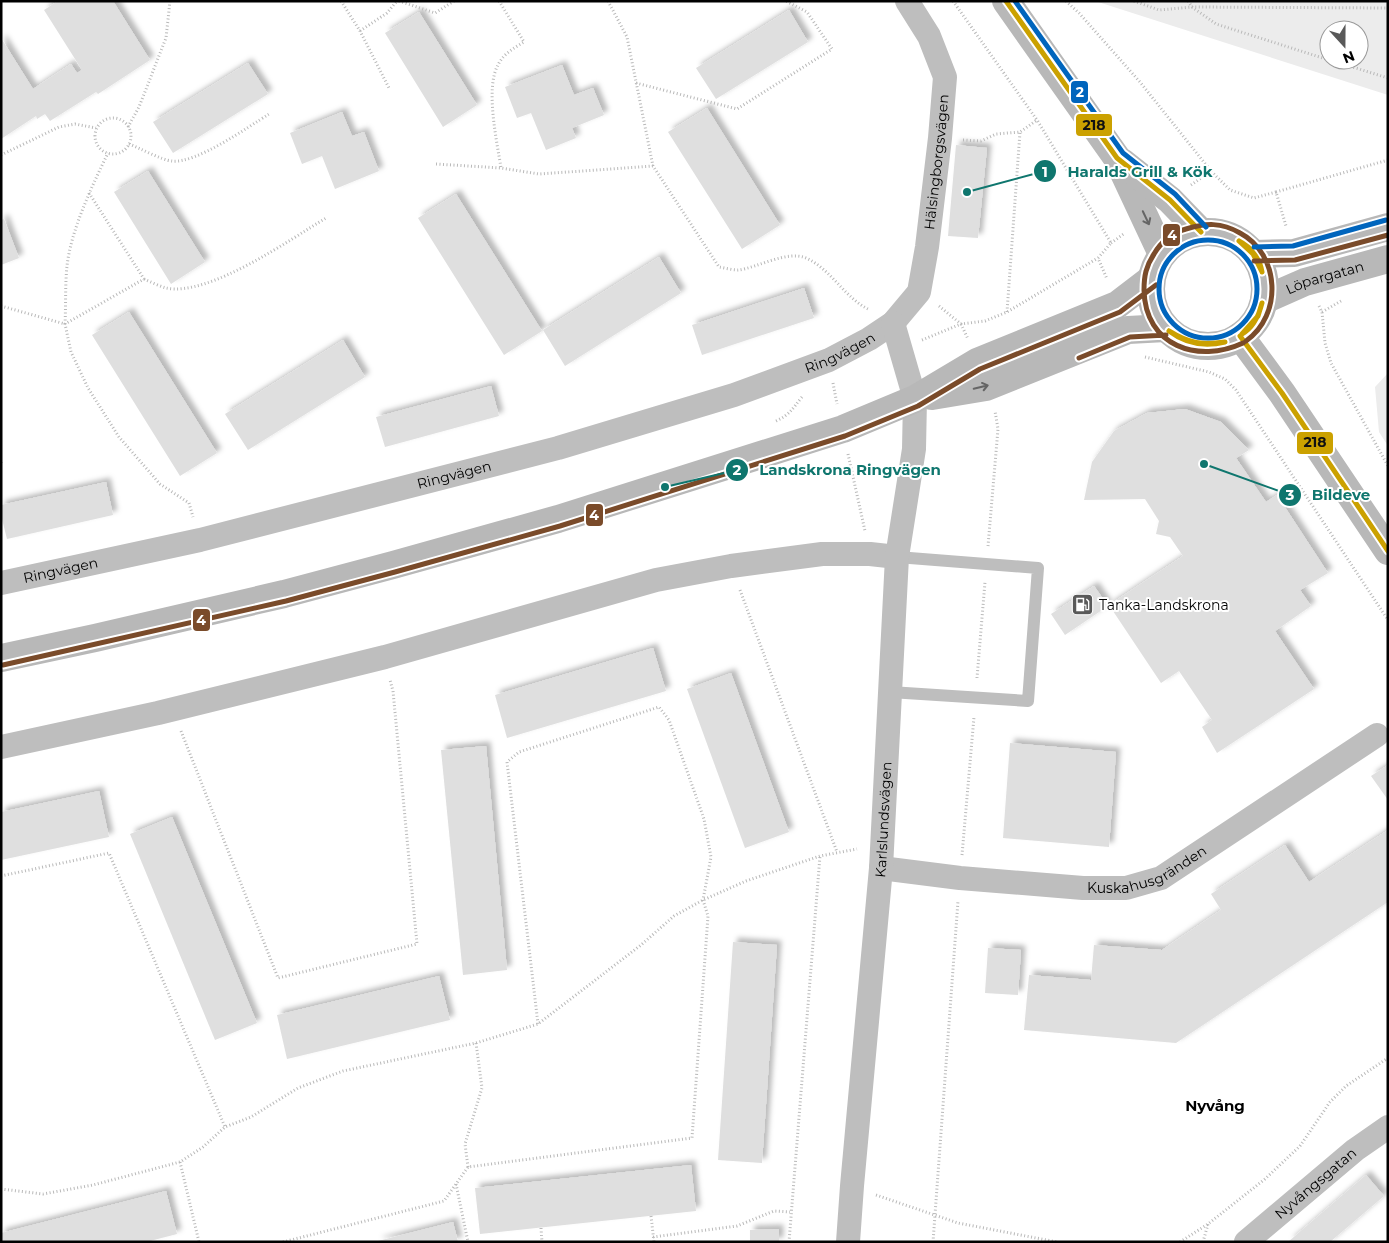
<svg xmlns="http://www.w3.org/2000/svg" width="1389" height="1243" font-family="Montserrat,sans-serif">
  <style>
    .green { fill: #ececec; fill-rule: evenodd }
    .building { fill: #dfdfdf; filter: url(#shadow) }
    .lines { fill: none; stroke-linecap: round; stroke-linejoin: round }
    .path { stroke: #b9b9b9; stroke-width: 3; stroke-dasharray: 1 2.5; stroke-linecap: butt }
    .lane { stroke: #bebebe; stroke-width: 12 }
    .street { stroke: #bebebe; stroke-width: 24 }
    .secondary { stroke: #b8b8b8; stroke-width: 28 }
    .bus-1-casing { stroke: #fff; stroke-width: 9 }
    .bus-2-casing { stroke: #fff; stroke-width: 9 }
    .bus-3-casing { stroke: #fff; stroke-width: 9 }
    .bus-1 { stroke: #cba100; stroke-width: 5 }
    .bus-2 { stroke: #7a4b2a; stroke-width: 5 }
    .bus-3 { stroke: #0065bd; stroke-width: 5 }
    .oneway { stroke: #656565 }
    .labels { text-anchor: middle; stroke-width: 4; stroke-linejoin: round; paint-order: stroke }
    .street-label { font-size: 14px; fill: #000; stroke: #fff }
    .poi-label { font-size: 14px; fill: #000; stroke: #fff; text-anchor: start }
    .neighbourhood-label { font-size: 15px; font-weight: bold; fill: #000; stroke: #fff }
    .leader { fill: none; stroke: #0f766e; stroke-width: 2 }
    .callout-dot { fill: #0f766e; stroke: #fff; stroke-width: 2 }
    .mark-label { font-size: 15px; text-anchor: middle; font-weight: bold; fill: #fff }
    .callout-label { font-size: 15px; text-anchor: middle; font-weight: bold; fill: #0f766e; stroke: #fff; stroke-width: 4; stroke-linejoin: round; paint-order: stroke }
    .line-badge { stroke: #fff; stroke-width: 2 }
    .badge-label { font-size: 14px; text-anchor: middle; font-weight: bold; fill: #fff }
    .pale-badge-label { font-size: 14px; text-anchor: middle; font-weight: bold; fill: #111 }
  </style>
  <defs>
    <filter id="shadow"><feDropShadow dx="4.5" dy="-4.5" stdDeviation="2.5" flood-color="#0004"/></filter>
  </defs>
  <rect width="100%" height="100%" fill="#fff"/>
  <path class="green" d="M1095,1H1388V95ZM1329,30H1359V60H1329Z
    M1388,373V446L1379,432L1375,387Z"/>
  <path class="building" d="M58,1H113L150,60L98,94L96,92L50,121L45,114L37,119L36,116L1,139V38L33,89L71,64L77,73L82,70L44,10Z
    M789,10L808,42L716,99L696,68Z
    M419,12L477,105L443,127L385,33Z
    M248,63L268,94L173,153L153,122Z
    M562,65L574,95L593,88L604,115L572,128L576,138L546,150L531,113L517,118L505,87Z
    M707,108L780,225L742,249L668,132Z
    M342,112L352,136L364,132L379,171L335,189L322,156L302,164L290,133Z
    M956,145L987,148L978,238L948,236Z
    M148,171L205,262L171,284L114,192Z
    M456,194L542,331L504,355L418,218Z
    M4,219L19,258L1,265V220Z
    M659,257L681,293L565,366L543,330Z
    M804,288L814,318L702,355L692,325Z
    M129,312L217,453L180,476L92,335Z
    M343,340L365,377L248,450L225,414Z
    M491,386L499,416L385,447L376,417Z
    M1185,409L1221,422L1249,450L1236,458L1266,502L1277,495L1328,573L1300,590L1311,606L1275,631L1314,689L1217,753L1202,727L1212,720L1179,671L1161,683L1109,605L1183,556L1170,537L1156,534L1159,521L1145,499L1084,500L1092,462L1114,431L1147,413Z
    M106,482L113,515L7,539L1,515V505Z
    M1094,586L1108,606L1065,635L1051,614Z
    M653,648L666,691L507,738L495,695Z
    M731,673L789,832L745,848L687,689Z
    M1010,743L1116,752L1109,847L1003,838Z
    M486,746L507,970L463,975L441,750Z
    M1388,765V800L1371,776Z
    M99,791L109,837L1,860V812Z
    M172,817L257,1023L215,1040L130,834Z
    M1388,830V902L1176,1043L1024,1030L1029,975L1091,980L1094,945L1162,950L1221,910L1211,894L1285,845L1309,882Z
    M733,942L777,945L762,1163L718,1160Z
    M988,948L1021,950L1018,995L985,993Z
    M439,976L450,1020L287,1059L277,1015Z
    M691,1165L696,1211L480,1234L475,1188Z
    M1366,1175L1384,1196L1330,1242H1288Z
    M166,1191L177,1234L146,1242H1V1233Z
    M453,1222L458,1242H378V1241Z
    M779,1229V1242H750V1230Z"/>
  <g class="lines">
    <path class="path" d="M341,1L360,31L389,88
      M399,1L435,13L454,1
      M499,1L524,42C514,48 503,54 498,65C485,88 497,142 501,168
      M608,1L627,37L653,166
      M953,1L1037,120L1111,243L1098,258L1107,279
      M1066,1L1079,13L1140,82L1211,171L1230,190L1254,198L1276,192L1286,226
      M1134,1L1159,10L1192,7L1216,24L1329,60
      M1188,1L1192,7L1388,8
      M360,31L387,13L397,1
      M1330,60L1388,78
      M636,83L737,109L832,49L807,12L786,1
      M95 136a18 18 0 1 1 36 0a18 18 0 1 1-36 0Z
      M128,127L139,107L166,38L170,1
      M963,140L981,141L996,134L1020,132L1037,120
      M129,144C140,148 161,160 172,161C196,164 248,127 269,114
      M1,155L59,127L75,124L96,128
      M436,164L501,168L539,174L653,166L719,267C725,268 732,270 738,270C757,268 787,250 806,258C831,269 844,297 868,309
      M1191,185L1211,171
      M1276,192L1388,160
      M89,193L144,279L65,324L71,352L88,388L119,437L160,484L189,503L193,517
      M1111,243L1125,233
      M144,279C151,282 159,286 166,288C209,297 289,240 326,218
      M1,306L65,324C66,305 65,285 67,266C71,230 92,186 108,153
      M939,306L961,324L985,321L1007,312L1098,258
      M1319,306L1322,312L1325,343L1331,363L1388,466
      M1007,312L1020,132
      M1322,312L1341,301
      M922,340L961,324L968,339
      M1145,357L1209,372L1225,379L1236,390L1388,620
      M833,383L837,404
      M776,421C791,414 792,409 802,397
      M848,454L865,531
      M1,462V464
      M988,546L998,429L995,411
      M740,590L837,852
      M977,678L985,582
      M181,731L278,978L417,944L393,691L390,680
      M962,855L974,717
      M1,876L109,853L225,1127
      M180,1162L199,1242
      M468,1167L465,1144L482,1088L476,1043
      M456,1184L468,1242
      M1,1189L43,1194L93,1185L180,1162L203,1147L225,1127L251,1117L298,1088L343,1071L476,1043L538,1024L641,945L674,916L703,900L746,881L820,856L857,849
      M876,1195L958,1223L1057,1242
      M651,1216L654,1242
      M541,1228L542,1242
      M653,1237L737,1226L774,1211L790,1212
      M283,1242L444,1201L468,1167L692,1138L708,916L703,900L711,857L704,819L669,720L659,707L519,752L507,762L538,1024
      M789,1242L820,856
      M933,1242L958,901
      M1180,1242L1208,1224L1265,1179L1300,1146L1330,1102L1346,1086L1388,1058
      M1203,1242L1208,1224"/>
    <path class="lane" d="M890,692L1028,701L1038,568L897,557"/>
    <g class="street">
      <path id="s1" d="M1,583L200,540L558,448L734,395L829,360L869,339L893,323L919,292L927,247L940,138L945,77L929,36L907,1"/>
      <path d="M1,747L158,713L385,657L656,580L731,566L822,554H870L897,557"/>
      <path id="s2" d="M881,868L960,878L1083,888H1126L1161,878L1377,735"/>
      <path id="s3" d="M848,1242L852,1186L881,868L897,557L914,449L915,399L893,323"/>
      <path id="s4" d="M1246,1242L1355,1150L1388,1127"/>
    </g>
    <g class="secondary">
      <path d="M1006,1L1117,158L1162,254"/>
      <path d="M1122,162L1170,200L1201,232"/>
      <circle cx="1208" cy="289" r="57"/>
      <path d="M1254,254L1294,253L1388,227"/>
      <path id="s5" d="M1264,300L1305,282L1388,259"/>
      <path d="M1240,336L1282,393L1388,551"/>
      <path d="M932,396L986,387L1128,330L1166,328"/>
      <path d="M1,658L95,638L284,594L393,565L558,519L843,429L915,399L977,362L1117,305L1151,279"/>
    </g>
    <defs>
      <path id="bus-1" d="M1006,1L1117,158L1170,200L1201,232
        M1239,241C1251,247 1260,259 1262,272
        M1239,241L1253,254L1262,272
        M1169,331C1190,344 1201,345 1225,342
        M1169,331C1186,344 1204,347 1225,342
        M1242,334L1258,316L1262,303
        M1242,334C1253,328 1259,315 1262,303
        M1240,336L1282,393L1388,551"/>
      <path id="bus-2" d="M1254,261L1295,260L1388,235
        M1243,343C1198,364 1145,346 1144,290C1144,276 1146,266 1154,254C1161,242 1172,233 1186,229C1206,223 1221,222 1240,233C1280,254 1283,315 1246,341
        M1079,358L1130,337L1166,335
        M3,665L286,601L395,572L560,526L845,436L918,406L980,369L1120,312L1156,285"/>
      <path id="bus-3" d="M1015,1L1123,153L1175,194L1206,227
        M1159 289a49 49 0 1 1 98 0a49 49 0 1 1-98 0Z
        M1254,247L1293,246L1386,220"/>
    </defs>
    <use href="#bus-1" class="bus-1-casing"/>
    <use href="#bus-2" class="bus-2-casing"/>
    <use href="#bus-3" class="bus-3-casing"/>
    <use href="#bus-1" class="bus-1"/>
    <use href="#bus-2" class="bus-2"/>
    <use href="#bus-3" class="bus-3"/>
  </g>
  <defs><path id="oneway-shaft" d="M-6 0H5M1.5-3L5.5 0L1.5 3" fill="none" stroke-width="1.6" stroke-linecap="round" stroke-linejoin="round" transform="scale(1.25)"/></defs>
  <g class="oneway">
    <use href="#oneway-shaft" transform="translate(1146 218) rotate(65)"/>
    <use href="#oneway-shaft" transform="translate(981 387) rotate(-13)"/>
  </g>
  <defs>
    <symbol id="fuel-square" viewBox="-11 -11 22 22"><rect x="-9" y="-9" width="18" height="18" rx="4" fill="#595959" stroke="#fff"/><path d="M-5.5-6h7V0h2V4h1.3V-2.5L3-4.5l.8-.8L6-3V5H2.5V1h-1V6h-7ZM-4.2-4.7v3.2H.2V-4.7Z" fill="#fff"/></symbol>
  </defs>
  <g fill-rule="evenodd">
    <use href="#fuel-square" x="1070" y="592" width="25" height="25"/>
  </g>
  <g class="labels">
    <g class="street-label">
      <text dy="5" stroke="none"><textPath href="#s1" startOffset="1104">Hälsingborgsvägen</textPath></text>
      <text dy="5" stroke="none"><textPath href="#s5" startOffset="65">Löpargatan</textPath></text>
      <text dy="5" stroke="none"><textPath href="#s1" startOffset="871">Ringvägen</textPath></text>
      <text dy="5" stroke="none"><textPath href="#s1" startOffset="466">Ringvägen</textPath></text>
      <text dy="5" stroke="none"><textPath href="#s1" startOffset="61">Ringvägen</textPath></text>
      <text dy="5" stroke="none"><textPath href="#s3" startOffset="424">Karlslundsvägen</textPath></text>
      <text dy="5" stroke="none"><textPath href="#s2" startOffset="271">Kuskahusgränden</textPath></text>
      <text dy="5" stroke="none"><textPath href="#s4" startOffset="91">Nyvångsgatan</textPath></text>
    </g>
    <g class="poi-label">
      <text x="1099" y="610">Tanka-Landskrona</text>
    </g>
    <g class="neighbourhood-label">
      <text x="1215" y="1111">Nyvång</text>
    </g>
  </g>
  <path class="leader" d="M967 192L1045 171M665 487L737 470M1204 464L1290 495"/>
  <g class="callout-dot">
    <circle cx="967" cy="192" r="5"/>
    <circle cx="665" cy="487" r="5"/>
    <circle cx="1204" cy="464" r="5"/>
    <circle cx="1045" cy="171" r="12"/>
    <circle cx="737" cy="470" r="12"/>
    <circle cx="1290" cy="495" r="12"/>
  </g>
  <g class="mark-label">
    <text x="1045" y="177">1</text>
    <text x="737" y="475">2</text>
    <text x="1290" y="500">3</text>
  </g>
  <g class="callout-label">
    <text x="1140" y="177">Haralds Grill &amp; Kök</text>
    <text x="850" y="475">Landskrona Ringvägen</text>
    <text x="1341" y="500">Bildeve</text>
  </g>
  <g class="line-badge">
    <rect x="1070" y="80" width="19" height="24" rx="5" fill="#0065bd"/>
    <rect x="1075" y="113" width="38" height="24" rx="5" fill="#cba100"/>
    <rect x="1162" y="223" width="19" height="24" rx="5" fill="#7a4b2a"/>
    <rect x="1296" y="431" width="38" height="24" rx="5" fill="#cba100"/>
    <rect x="585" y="503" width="19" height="24" rx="5" fill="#7a4b2a"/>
    <rect x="192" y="608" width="19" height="24" rx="5" fill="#7a4b2a"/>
  </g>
  <g class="badge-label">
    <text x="1080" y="97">2</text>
    <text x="1172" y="240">4</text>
    <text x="594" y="520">4</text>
    <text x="201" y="625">4</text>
  </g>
  <g class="pale-badge-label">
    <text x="1094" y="130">218</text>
    <text x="1315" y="447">218</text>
  </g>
  <rect width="1389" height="1243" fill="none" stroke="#000000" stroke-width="5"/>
  <g transform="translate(1344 45) rotate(159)"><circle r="24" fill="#ffffff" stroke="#999999"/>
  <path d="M0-4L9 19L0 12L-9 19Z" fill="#595959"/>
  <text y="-8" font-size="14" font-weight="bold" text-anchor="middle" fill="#000000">N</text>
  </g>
</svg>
